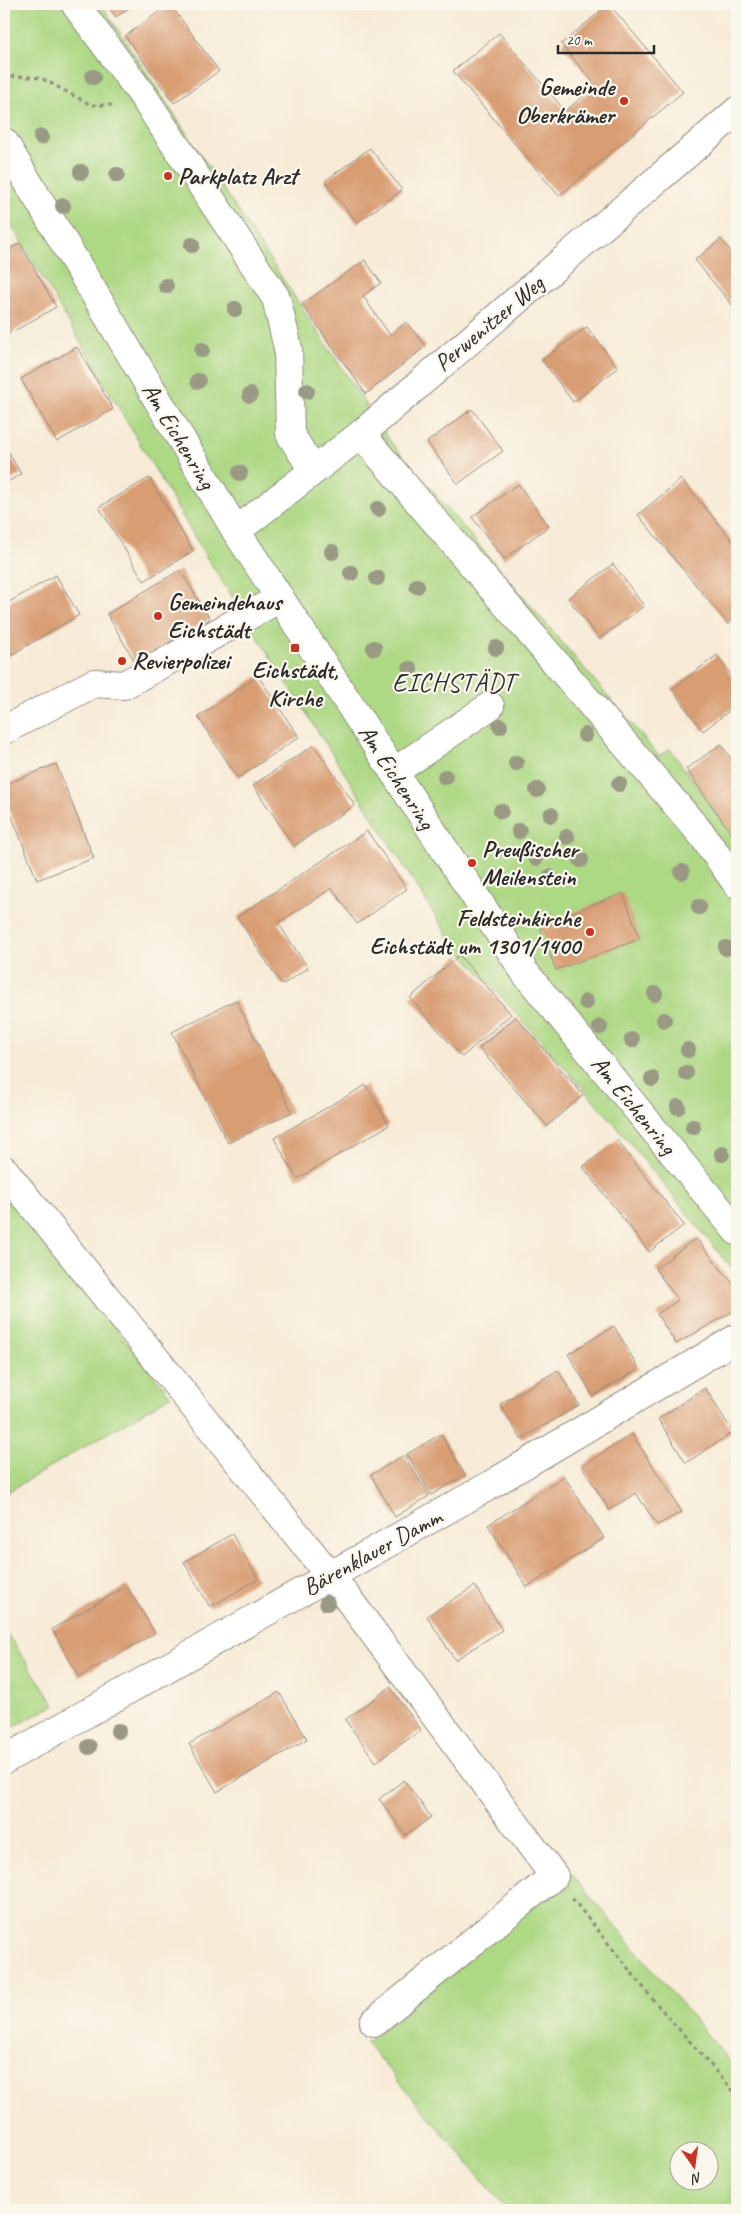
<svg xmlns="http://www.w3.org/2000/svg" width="741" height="2214" font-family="Caveat,sans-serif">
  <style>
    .green { fill: #add884; stroke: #6c8258; fill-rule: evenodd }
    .building { fill: #d89d73 }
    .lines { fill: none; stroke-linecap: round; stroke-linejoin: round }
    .minor-casing { stroke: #918b81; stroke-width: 30 }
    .major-casing { stroke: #918b81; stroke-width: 30 }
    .path { stroke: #918b81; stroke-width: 3; stroke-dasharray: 4 4; stroke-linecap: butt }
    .minor { stroke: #fff; stroke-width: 28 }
    .major { stroke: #fff; stroke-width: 28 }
    .tree { fill: #999984 }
    .poi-dot { fill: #c8321e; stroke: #fbf7ec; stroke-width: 2 }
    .labels { text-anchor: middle; stroke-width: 4.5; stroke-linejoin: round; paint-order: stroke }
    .poi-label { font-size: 24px; font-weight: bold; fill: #2b2b2b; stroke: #fbf7ec; text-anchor: start }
    .street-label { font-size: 24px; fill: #2b2b2b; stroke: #fbf7ec }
    .quarter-label { font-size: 26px; letter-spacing: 1px; fill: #2b2b2b; stroke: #fbf7ec }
  </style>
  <rect width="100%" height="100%" fill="#fbf7ec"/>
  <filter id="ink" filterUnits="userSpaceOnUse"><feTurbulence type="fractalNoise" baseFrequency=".02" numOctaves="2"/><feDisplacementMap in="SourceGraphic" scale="10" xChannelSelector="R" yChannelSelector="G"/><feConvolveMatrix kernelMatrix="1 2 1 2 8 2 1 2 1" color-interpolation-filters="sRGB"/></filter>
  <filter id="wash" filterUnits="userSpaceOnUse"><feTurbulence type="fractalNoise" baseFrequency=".0096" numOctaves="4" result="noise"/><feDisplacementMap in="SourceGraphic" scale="20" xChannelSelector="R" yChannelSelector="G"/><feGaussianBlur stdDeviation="1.12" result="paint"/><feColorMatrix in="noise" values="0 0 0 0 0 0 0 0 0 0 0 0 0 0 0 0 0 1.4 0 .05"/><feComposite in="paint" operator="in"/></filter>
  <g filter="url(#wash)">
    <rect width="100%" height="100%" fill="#f7ebd7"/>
    <path class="green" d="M4,4H101L390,441L659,756L670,749L737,842V1275L613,1122L453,943L204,553L4,212Z
      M4,1195L171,1396L4,1494Z
      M4,1629L55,1705L4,1732Z
      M570,1872L737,2070V2210H508L366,2043ZM678,2152H708V2182H678Z"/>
    <g id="blocks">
      <path class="building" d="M106,4H135L116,17Z
        M170,4L219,71L174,103L125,36Z
        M609,4L683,92L559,196L453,71L499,33L565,111L596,86L561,44Z
        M370,148L402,190L357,223L325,181Z
        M721,239L737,259V311L695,260Z
        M20,243L56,307L7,335L4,330V252Z
        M365,260L381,283L363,296L390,335L406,322L426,346L366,394L302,304Z
        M587,327L618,368L573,402L542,360Z
        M77,347L113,409L57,442L21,379Z
        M472,409L503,451L458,484L427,442Z
        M4,444L21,474L4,484Z
        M149,478L193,551L144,581L99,507Z
        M681,479L737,546V616L728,624L638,515Z
        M518,484L549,526L504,559L472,517Z
        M613,564L644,606L599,639L568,598Z
        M180,570L210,619L135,662L107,614Z
        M56,575L79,615L4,659V605Z
        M717,655L737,683V705L703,731L672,689Z
        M258,676L299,737L238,778L198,717Z
        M721,744L737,767V829L731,833L686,769Z
        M314,745L355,805L294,846L253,785Z
        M56,764L94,858L37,880L4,796V785Z
        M367,831L407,889L357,924L332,888L278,923L308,968L282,985L237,917Z
        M623,893L640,939L556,970L539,925Z
        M459,955L511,1014L462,1057L410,998Z
        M236,1000L292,1112L228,1143L172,1032Z
        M516,1017L583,1095L547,1126L479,1048Z
        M366,1085L389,1125L297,1179L274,1138Z
        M617,1140L684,1225L649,1252L583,1167Z
        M696,1238L737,1289V1309L676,1344L657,1314L678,1300L655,1269Z
        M614,1326L639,1369L593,1396L568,1354Z
        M558,1370L579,1405L521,1439L500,1404Z
        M705,1388L733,1432L686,1463L658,1419Z
        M441,1434L465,1475L431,1495L407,1454Z
        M632,1434L682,1512L657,1525L636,1493L609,1510L582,1466Z
        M404,1455L429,1496L395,1517L371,1475Z
        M564,1476L604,1538L527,1587L488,1525Z
        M232,1534L258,1579L210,1607L184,1562Z
        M127,1586L155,1633L79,1677L52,1629Z
        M475,1586L502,1630L455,1660L427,1616Z
        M390,1687L421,1730L376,1762L345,1720Z
        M279,1692L307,1739L217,1792L189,1744Z
        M404,1780L431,1817L406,1835L379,1799Z"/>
    </g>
  </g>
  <g filter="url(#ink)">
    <use href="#blocks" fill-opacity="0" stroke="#918b81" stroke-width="1"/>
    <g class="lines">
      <defs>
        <path id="minor" d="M75,4L143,96L276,298L288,348L290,434L313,470
          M361,434L703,836L737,884
          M236,531L361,434L737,111
          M6,729L94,683L124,685L280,598
          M394,772L490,706
          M4,1170L343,1592L554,1876L374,2022
          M4,1760L487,1487L737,1338"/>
        <path id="major" d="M4,142L236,531L526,974L737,1231"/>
      </defs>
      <use href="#minor" class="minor-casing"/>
      <use href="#major" class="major-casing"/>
      <path class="path" d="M4,80L13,76L41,78L91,105H112
        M572,1898L655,2002L737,2095"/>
      <use href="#minor" class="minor"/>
      <use href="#major" class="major"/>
    </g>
    <g class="tree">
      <circle cx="93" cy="77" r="8"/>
      <circle cx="41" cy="137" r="8"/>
      <circle cx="81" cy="172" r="8"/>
      <circle cx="117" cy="175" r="8"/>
      <circle cx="63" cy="206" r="8"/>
      <circle cx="192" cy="245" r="8"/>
      <circle cx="166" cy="286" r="8"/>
      <circle cx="235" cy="309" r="8"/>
      <circle cx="202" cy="350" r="8"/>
      <circle cx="198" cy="381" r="8"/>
      <circle cx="307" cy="391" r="8"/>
      <circle cx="250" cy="395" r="8"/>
      <circle cx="240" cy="473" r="8"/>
      <circle cx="378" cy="509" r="8"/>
      <circle cx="332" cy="552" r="8"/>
      <circle cx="351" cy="573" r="8"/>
      <circle cx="377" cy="578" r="8"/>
      <circle cx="417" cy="586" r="8"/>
      <circle cx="374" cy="648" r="8"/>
      <circle cx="496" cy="648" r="8"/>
      <circle cx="410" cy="669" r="8"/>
      <circle cx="500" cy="726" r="8"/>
      <circle cx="585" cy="735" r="8"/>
      <circle cx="516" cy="763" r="8"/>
      <circle cx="445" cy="777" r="8"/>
      <circle cx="619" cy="784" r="8"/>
      <circle cx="537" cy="790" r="8"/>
      <circle cx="501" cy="811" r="8"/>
      <circle cx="551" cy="815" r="8"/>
      <circle cx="519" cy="831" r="8"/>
      <circle cx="567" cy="837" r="8"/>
      <circle cx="536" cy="858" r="8"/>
      <circle cx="581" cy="860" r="8"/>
      <circle cx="682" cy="872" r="8"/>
      <circle cx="550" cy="877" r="8"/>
      <circle cx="699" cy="907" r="8"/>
      <circle cx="726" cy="948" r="8"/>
      <circle cx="655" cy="994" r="8"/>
      <circle cx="586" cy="1002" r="8"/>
      <circle cx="664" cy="1020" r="8"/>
      <circle cx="600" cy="1027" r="8"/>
      <circle cx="632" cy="1040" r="8"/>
      <circle cx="688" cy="1050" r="8"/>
      <circle cx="686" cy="1073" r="8"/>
      <circle cx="652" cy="1079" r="8"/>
      <circle cx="678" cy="1107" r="8"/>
      <circle cx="693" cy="1127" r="8"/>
      <circle cx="722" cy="1154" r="8"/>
      <circle cx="327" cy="1603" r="8"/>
      <circle cx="118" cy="1731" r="8"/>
      <circle cx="89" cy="1747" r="8"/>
    </g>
  </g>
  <g class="poi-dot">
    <circle cx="624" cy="101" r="5"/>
    <circle cx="168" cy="176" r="5"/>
    <circle cx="158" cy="616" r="5"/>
    <rect x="290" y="643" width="10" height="10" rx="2.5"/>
    <circle cx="122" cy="661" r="5"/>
    <circle cx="472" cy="863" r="5"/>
    <circle cx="590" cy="932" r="5"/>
  </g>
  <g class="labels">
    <g class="poi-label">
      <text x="614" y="95" text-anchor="end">Gemeinde<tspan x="614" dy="28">Oberkrämer</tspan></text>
      <text x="178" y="184">Parkplatz Arzt</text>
      <text x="168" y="610">Gemeindehaus<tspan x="168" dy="28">Eichstädt</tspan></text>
      <text x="132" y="669">Revierpolizei</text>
      <text x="295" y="678" text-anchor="middle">Eichstädt,<tspan x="295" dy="28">Kirche</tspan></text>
      <text x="482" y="857">Preußischer<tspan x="482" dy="28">Meilenstein</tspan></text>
      <text x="580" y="926" text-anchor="end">Feldsteinkirche<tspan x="580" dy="28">Eichstädt um 1301/1400</tspan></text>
    </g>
    <g class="street-label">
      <text transform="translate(489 323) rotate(-40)" y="8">Perwenitzer Weg</text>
      <text transform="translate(179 436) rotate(59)" y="8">Am Eichenring</text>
      <text transform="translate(397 777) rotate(57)" y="8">Am Eichenring</text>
      <text transform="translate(634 1105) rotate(51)" y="8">Am Eichenring</text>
      <text transform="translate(372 1552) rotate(-29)" y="8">Bärenklauer Damm</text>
    </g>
    <g class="quarter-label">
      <text x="454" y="691">EICHSTÄDT</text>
    </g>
  </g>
  <rect width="741" height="2214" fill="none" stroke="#fbf7ec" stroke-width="20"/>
  <g transform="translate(694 2166) rotate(166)"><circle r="24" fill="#fbf7ec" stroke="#a8a59f"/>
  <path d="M0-4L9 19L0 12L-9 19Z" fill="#c8321e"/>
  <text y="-8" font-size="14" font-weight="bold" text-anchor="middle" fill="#2b2b2b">N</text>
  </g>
  <path d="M558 45v8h96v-8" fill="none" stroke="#2b2b2b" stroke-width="2.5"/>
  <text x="566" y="45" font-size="15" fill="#2b2b2b" stroke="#fbf7ec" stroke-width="4" paint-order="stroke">20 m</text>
</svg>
